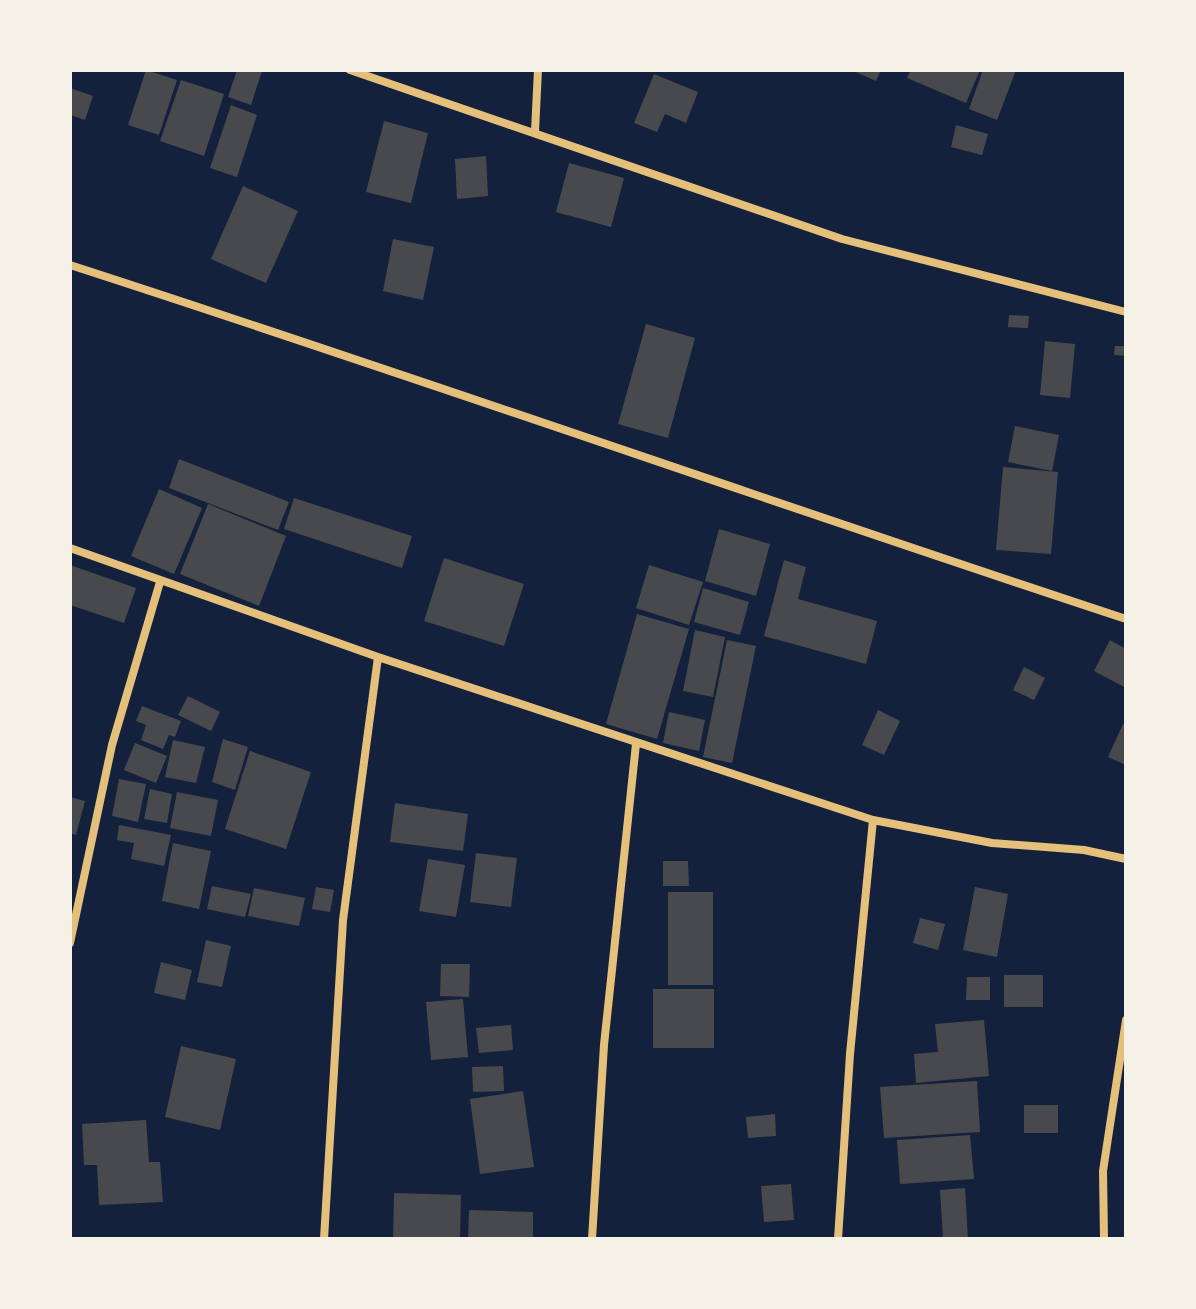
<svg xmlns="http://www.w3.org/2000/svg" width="1196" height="1309" font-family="'Noto Sans',sans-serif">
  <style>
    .building { fill: #48494c }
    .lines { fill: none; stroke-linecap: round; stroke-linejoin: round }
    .minor { stroke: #e5c07b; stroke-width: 8 }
  </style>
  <rect width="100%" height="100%" fill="#14213d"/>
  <path class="building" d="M146,70L177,80L159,135L128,125Z
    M237,70L262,71L251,105L228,97Z
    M851,70H881L876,81Z
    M911,70H980L966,103L907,78Z
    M983,70H1016L997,120L969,109Z
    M654,74L698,92L686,123L665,114L657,132L634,123Z
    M181,80L224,94L204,156L160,141Z
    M70,88L93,96L85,120L70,115Z
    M231,105L257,115L237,177L210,168Z
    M384,121L428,133L411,203L366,192Z
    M956,125L988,134L982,155L951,147Z
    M486,156L488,196L457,199L455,159Z
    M569,163L624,178L611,227L556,212Z
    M243,186L298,211L266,283L211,259Z
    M393,239L434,247L423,300L383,291Z
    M1009,315L1029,316L1028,328L1008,327Z
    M646,324L695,338L668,438L618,424Z
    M1045,341L1075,344L1070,398L1040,395Z
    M1115,346H1126V356L1114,355Z
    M1015,426L1059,435L1052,471L1008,462Z
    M179,459L289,502L278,530L169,488Z
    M1003,467L1058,472L1051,554L996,550Z
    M159,489L202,508L174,574L131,556Z
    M294,498L412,536L402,568L284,529Z
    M208,504L286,536L259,606L180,574Z
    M719,529L770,544L756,596L705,581Z
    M444,558L524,584L504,646L424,621Z
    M784,560L806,567L798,599L877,621L866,664L764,636Z
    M70,565L136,588L124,623L70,605Z
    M649,565L703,582L689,625L636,608Z
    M703,588L749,602L740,635L694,622Z
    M637,614L689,629L657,739L606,724Z
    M695,630L725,637L713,697L683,691Z
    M727,640L756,646L732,763L703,757Z
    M1110,640L1126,649V688L1094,671Z
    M1024,667L1045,678L1034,700L1013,690Z
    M188,696L220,712L211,731L178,715Z
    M142,706L181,721L175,737L169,735L163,749L141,740L146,725L136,721Z
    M878,710L900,721L884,755L862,745Z
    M669,712L705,720L699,751L663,743Z
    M1123,724L1126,725V765L1108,757Z
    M223,739L248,747L235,790L212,782Z
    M173,740L205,747L196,783L165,777Z
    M135,743L167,756L156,783L124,770Z
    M250,751L311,772L286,849L225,829Z
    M119,779L146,784L138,822L112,816Z
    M150,789L172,794L167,823L144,819Z
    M177,792L218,800L211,836L170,828Z
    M70,797L85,801L76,835L70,833Z
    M395,803L468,814L463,851L390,842Z
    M119,825L171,835L164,866L131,859L134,843L117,840Z
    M173,843L211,851L199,909L162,901Z
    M476,853L517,858L511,907L470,902Z
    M428,859L465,865L456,917L419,911Z
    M663,861H688L689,886H663Z
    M212,886L251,894L245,917L207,909Z
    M316,887L334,890L330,912L312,909Z
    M975,887L1008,894L997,957L963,950Z
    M254,888L305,898L299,926L248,916Z
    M668,892H713V985H668Z
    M920,918L945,924L938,950L913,943Z
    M206,940L231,946L222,987L197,982Z
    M161,962L192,970L185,1000L154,993Z
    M441,964H470L469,997L440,996Z
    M1004,975H1043V1007H1004Z
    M967,977H990V1000H966Z
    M653,989H714V1048H653Z
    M463,999L468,1057L431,1060L426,1002Z
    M984,1020L989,1076L916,1083L914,1054L938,1052L935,1024Z
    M511,1025L513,1050L479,1053L476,1028Z
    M181,1046L236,1059L220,1130L165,1117Z
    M503,1066L504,1091L473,1092L472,1067Z
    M977,1081L980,1132L884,1138L880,1087Z
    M523,1091L534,1167L480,1174L470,1099Z
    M1024,1105H1058V1133H1024Z
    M775,1114L776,1136L748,1138L746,1117Z
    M146,1120L149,1162H160L163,1202L99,1205L97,1165H84L82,1124Z
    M970,1135L974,1179L900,1184L897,1140Z
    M791,1184L794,1220L764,1222L761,1186Z
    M965,1188L968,1239H943L940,1190Z
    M394,1193L461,1195L460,1239H393Z
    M469,1210L533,1212V1239H468Z"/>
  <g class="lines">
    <path class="minor" d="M350,70L842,239L1126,312
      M535,131L538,70
      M70,265C423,379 773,503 1126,619
      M70,548L378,657L873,820L992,843L1084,850L1126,859
      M70,943L112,745L160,582
      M324,1239L343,920L378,657
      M592,1239L604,1045L636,744
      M838,1239L850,1054L873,820
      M1104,1239L1103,1171L1126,1020"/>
  </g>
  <rect width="1196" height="1309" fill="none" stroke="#f6f1e7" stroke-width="144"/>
</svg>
